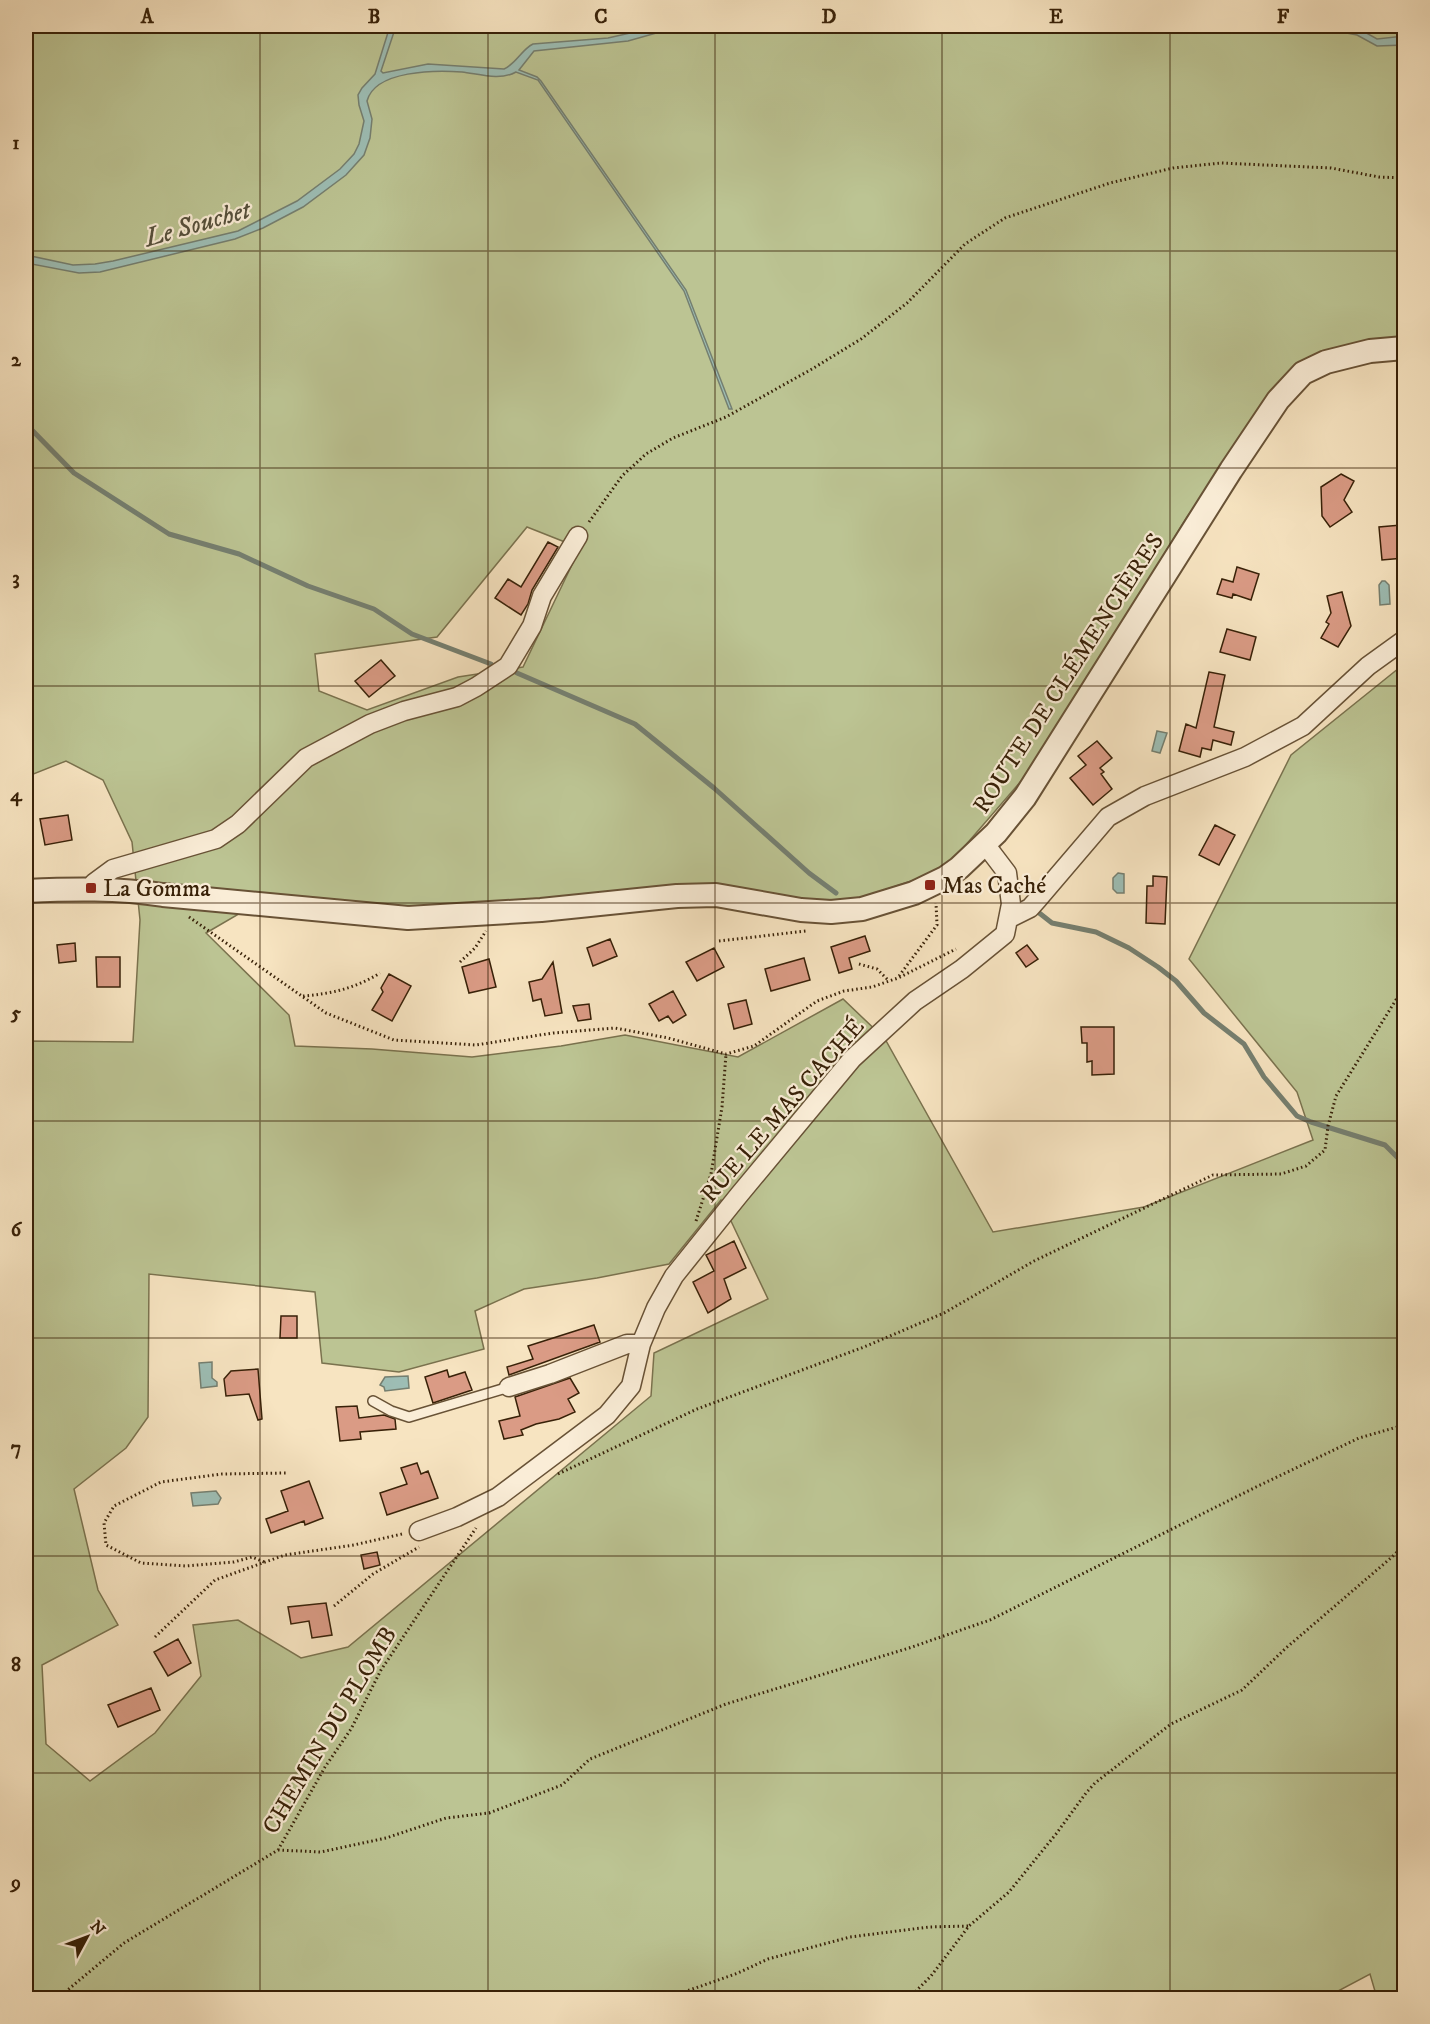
<svg xmlns="http://www.w3.org/2000/svg" width="1430" height="2024" font-family="'IM FELL DW Pica',serif">
  <style>
    .green { fill: #bcc493; stroke: #7a724e; stroke-width: 1.5; fill-rule: evenodd }
    .water { fill: #9dbeb5; stroke: #757f70; stroke-width: 1.5 }
    .lines { fill: none; stroke-linecap: round; stroke-linejoin: round }
    .stream { stroke: #757f70; stroke-width: 5 }
    .building { fill: #da9b85; stroke: #382108; stroke-width: 1.5 }
    .service-casing { stroke: #685236; stroke-width: 12 }
    .minor-casing { stroke: #685236; stroke-width: 21 }
    .tertiary-casing { stroke: #685236; stroke-width: 26 }
    .path { stroke: #382108; stroke-width: 3; stroke-dasharray: 1.5 3; stroke-linecap: butt }
    .service { stroke: #faedd7; stroke-width: 9 }
    .minor { stroke: #faedd7; stroke-width: 18 }
    .tertiary { stroke: #faedd7; stroke-width: 22 }
    .grid { fill: none; stroke: #382108; stroke-width: 1.5; stroke-opacity: 0.55 }
    .poi-dot { fill: #8f2418; stroke: #faedd7; stroke-width: 2 }
    .labels { text-anchor: middle; stroke-width: 4.5; stroke-linejoin: round; paint-order: stroke }
    .street-label { font-size: 24px; fill: #382108; stroke: #faedd7 }
    .poi-label { font-size: 24px; fill: #382108; stroke: #faedd7; text-anchor: start }
    .water-label { font-size: 26px; font-style: italic; fill: #56503c; stroke: #faedd7 }
    .neatline { fill: none; stroke: #382108; stroke-width: 2 }
    .grid-label { font-size: 20px; text-anchor: middle; font-weight: bold; fill: #382108 }
  </style>
  <rect width="100%" height="100%" fill="#f7e4c1"/>
  <filter id="stains"><feTurbulence type="fractalNoise" baseFrequency=".00333" numOctaves="4"/><feColorMatrix values="0 0 0 0 .2 0 0 0 0 .09 0 0 0 0 .02 0 0 0 .5 -.17"/></filter>
  <radialGradient id="worn" r=".72"><stop offset=".6" stop-color="#630" stop-opacity="0"/><stop offset="1" stop-color="#630" stop-opacity=".3"/></radialGradient>
  <path class="green" d="M26,26H1404V342L1281,382L1187,517L1035,765L944,870L840,905L593,895L408,929L271,895L206,933L289,1015L295,1046L372,1049L472,1057L561,1046L625,1035L738,1057L843,999L885,1039L993,1232L1144,1207L1313,1140L1297,1092L1189,959L1291,755L1404,664V1998H1377L1370,1974L1325,1998H26V1041L133,1042L140,920L132,842L103,780L66,761L26,777ZM527,527L580,548L523,667L458,677L367,710L319,691L315,654L437,637ZM721,1200L768,1299L654,1353L651,1396L348,1647L301,1658L238,1620L193,1625L201,1676L155,1733L90,1781L46,1744L42,1665L118,1625L98,1590L74,1489L126,1448L148,1417L149,1274L315,1292L322,1363L399,1372L484,1349L475,1311L524,1289L597,1278L669,1264Z"/>
  <path class="water" d="M390,26H396L381,71L383,73L428,64L504,69C517,63 521,50 533,44L608,38L661,26H681L628,41L534,51L519,70L537,77L541,81L686,290L732,409H729L684,291L538,80L516,72C500,81 479,74 462,72C436,70 375,70 367,101L372,119L370,138L364,155L346,175L303,207L263,228L235,239L100,272L79,273L26,263V255L73,265L95,264L113,261L238,231L297,201L340,169L354,154L359,144L364,121L359,105L358,95L362,88L375,74Z
    M1310,26H1354L1377,39L1404,36V45L1377,46L1357,35Z
    M1382,581H1385L1389,585L1390,604L1380,605L1379,585Z
    M1157,731L1167,733L1160,753L1152,751Z
    M1118,873L1124,874V893H1117L1113,889V878Z
    M212,1362V1378L217,1382V1386L201,1388L199,1363Z
    M408,1376L409,1388L385,1391L384,1387L380,1385L385,1377Z
    M216,1491L221,1498L218,1504L193,1506L191,1493Z"/>
  <g class="lines">
    <path class="stream" d="M26,424L74,473L169,534L239,554L308,586L374,609L412,634L491,664
      M517,673L635,724L714,788L809,873L836,893
      M1038,912L1052,923L1096,932L1129,948L1158,967L1176,981L1204,1013L1244,1044L1264,1077L1297,1116L1311,1122L1385,1145L1404,1164"/>
  </g>
  <path class="building" d="M1341,474L1354,481L1344,500L1352,512L1330,527L1322,516L1321,487Z
    M1401,525L1404,558L1382,560L1379,527Z
    M548,542L558,547L532,590L528,604L521,615L495,598L508,579L521,587Z
    M1237,567L1259,574L1251,600L1233,594L1232,598L1217,594L1222,579L1233,582Z
    M1342,592L1351,626L1338,647L1321,638L1329,624L1326,622L1331,613L1327,596Z
    M1227,629L1256,637L1250,660L1220,652Z
    M381,660L395,676L369,697L355,681Z
    M1209,672L1225,675L1214,727L1234,732L1231,745L1213,740L1211,750L1202,748L1200,757L1179,751L1186,724L1196,728Z
    M1097,741L1112,758L1100,768L1104,772L1101,774L1112,789L1093,805L1070,778L1086,765L1078,756Z
    M68,815L72,840L45,845L40,819Z
    M1215,825L1235,835L1219,865L1199,855Z
    M1153,876L1167,877L1165,924L1146,923L1147,886H1153Z
    M865,936L870,951L849,958L852,969L839,973L831,947Z
    M610,939L617,956L593,966L587,948Z
    M75,943L76,961L59,963L57,945Z
    M1027,945L1038,959L1026,967L1016,953Z
    M714,948L724,967L697,981L686,962Z
    M96,957H120V987H97Z
    M804,958L810,980L771,991L765,969Z
    M489,959L496,987L469,993L462,967Z
    M553,962L562,1013L545,1016L541,999L533,1001L529,982L542,979Z
    M389,974L411,986L392,1021L372,1010L383,992L381,988Z
    M673,991L686,1015L673,1023L668,1016L659,1021L649,1004Z
    M746,1000L752,1024L734,1029L728,1004Z
    M589,1004L591,1019L578,1021L573,1006Z
    M1081,1027H1114V1074L1092,1075V1061L1087,1062V1043H1082Z
    M734,1241L746,1268L724,1279L731,1299L708,1313L693,1282L714,1271L706,1255Z
    M281,1316H297V1338H280Z
    M594,1325L600,1342L509,1375L507,1367L533,1359L528,1346Z
    M258,1369L262,1419L258,1420L249,1394L226,1396L224,1379L231,1371Z
    M447,1370L449,1377L465,1372L472,1390L433,1403L425,1377Z
    M570,1378L579,1393L568,1399L575,1412L559,1419L536,1424L521,1430L523,1435L504,1439L499,1421L520,1416L515,1397Z
    M357,1406L359,1418L384,1415L395,1419L396,1429L360,1432L361,1439L340,1441L336,1407Z
    M417,1463L421,1474L428,1471L438,1498L387,1515L380,1493L407,1484L401,1468Z
    M309,1481L323,1518L305,1525L304,1521L271,1533L266,1519L288,1511L281,1491Z
    M377,1552L380,1565L364,1569L361,1555Z
    M326,1603L332,1635L312,1638L309,1621L291,1624L288,1607Z
    M178,1639L191,1663L168,1676L154,1652Z
    M151,1688L160,1710L118,1727L108,1705Z"/>
  <g class="lines">
    <defs>
      <path id="service" d="M373,1401L391,1411L409,1417L509,1387"/>
      <path id="minor" d="M91,888L94,883L113,869L216,839L238,824L306,758L370,724L404,711L457,697L476,687L508,666L532,626L542,596L578,536
        M1010,918L1030,908L1038,899L1108,817L1145,796L1245,757L1303,726L1368,666L1404,640
        M509,1387L550,1374L627,1344H641
        M419,1531L457,1517L498,1497L607,1415L631,1386L641,1344L656,1308L674,1276L739,1195L852,1059L915,1001L962,969L1005,934L1011,904L1007,873L985,844"/>
      <path id="tertiary" d="M26,891C72,889 117,888 163,895L408,918L541,910L677,896L716,895L801,910L831,912L862,909L914,893L945,878L959,868L996,833L1025,797L1231,470L1278,400L1303,373L1326,362L1370,351L1404,348"/>
    </defs>
    <use href="#service" class="service-casing"/>
    <use href="#minor" class="minor-casing"/>
    <use href="#tertiary" class="tertiary-casing"/>
    <path class="path" d="M589,522L622,476L646,454L673,438L726,417L812,369L861,339L907,303L965,244L1005,218L1110,183L1173,168L1221,163L1331,168L1379,177L1404,178
      M189,917L326,1013L394,1040L476,1045L553,1033L615,1028L668,1038L726,1054L754,1046L817,1001L844,991L872,987L898,978L956,949
      M719,941L806,931
      M460,962L475,948L486,931
      M859,964L877,969L889,981
      M899,976L937,925L936,903
      M303,996C331,994 356,988 380,973
      M696,1221L711,1174L722,1107L726,1054
      M558,1474L697,1409L864,1347L944,1313L1034,1261L1213,1175L1281,1174L1306,1166L1325,1150L1328,1126L1336,1096L1404,987
      M264,1562L252,1557L234,1562L186,1566L141,1563L106,1545L104,1523L114,1506L161,1482L222,1474L287,1473
      M334,1606L373,1574L419,1547
      M155,1637L215,1580L285,1555L354,1545L402,1534
      M278,1850L321,1852L386,1838L446,1818L489,1813L562,1785L590,1759L726,1704L909,1648L990,1620L1256,1487L1359,1438L1404,1425
      M58,1998L124,1943L278,1850L325,1767L351,1729L381,1670L476,1528
      M667,1998L738,1973L768,1959L850,1937L929,1927L969,1926
      M909,1998L931,1976L969,1926L1009,1892L1056,1834L1086,1793L1095,1783L1171,1724L1242,1690L1286,1648L1392,1557L1404,1545"/>
    <use href="#service" class="service"/>
    <use href="#minor" class="minor"/>
    <use href="#tertiary" class="tertiary"/>
  </g>
  <path class="grid" d="M260,26V1998M488,26V1998M715,26V1998M942,26V1998M1170,26V1998M26,251H1404M26,468H1404M26,686H1404M26,903H1404M26,1121H1404M26,1338H1404M26,1556H1404M26,1773H1404"/>
  <g class="poi-dot">
    <rect x="924" y="879" width="12" height="12" rx="3"/>
    <rect x="85" y="882" width="12" height="12" rx="3"/>
  </g>
  <g class="labels">
    <g class="street-label">
      <text transform="translate(1068 673) rotate(-57)" y="8">ROUTE DE CLÉMENCIÈRES</text>
      <text transform="translate(782 1110) rotate(-49)" y="8">RUE LE MAS CACHÉ</text>
      <text transform="translate(329 1730) rotate(-59)" y="8">CHEMIN DU PLOMB</text>
    </g>
    <g class="poi-label">
      <text x="942" y="893">Mas Caché</text>
      <text x="103" y="896">La Gomma</text>
    </g>
    <g class="water-label">
      <text transform="translate(197 223) rotate(-16)" y="9">Le Souchet</text>
    </g>
  </g>
  <rect width="1430" height="2024" fill="none" stroke="#f7e4c1" stroke-width="66"/>
  <g transform="translate(87 1937) rotate(49)" stroke="#faedd7" stroke-width="4.5" paint-order="stroke">
  <path d="M0-4.5L10 22L0 15L-10 22Z" fill="#382108"/>
  <text y="-9" font-size="16" font-weight="bold" text-anchor="middle" fill="#382108">N</text>
  </g>
  <rect x="33" y="33" width="1364" height="1958" class="neatline"/>
  <g class="grid-label">
    <text x="147" y="23">A</text>
    <text x="374" y="23">B</text>
    <text x="601" y="23">C</text>
    <text x="829" y="23">D</text>
    <text x="1056" y="23">E</text>
    <text x="1283" y="23">F</text>
    <text x="16" y="149">1</text>
    <text x="16" y="366">2</text>
    <text x="16" y="584">3</text>
    <text x="16" y="801">4</text>
    <text x="16" y="1019">5</text>
    <text x="16" y="1236">6</text>
    <text x="16" y="1454">7</text>
    <text x="16" y="1671">8</text>
    <text x="16" y="1889">9</text>
  </g>
  <rect width="100%" height="100%" filter="url(#stains)"/>
  <rect width="100%" height="100%" fill="url(#worn)"/>
</svg>
